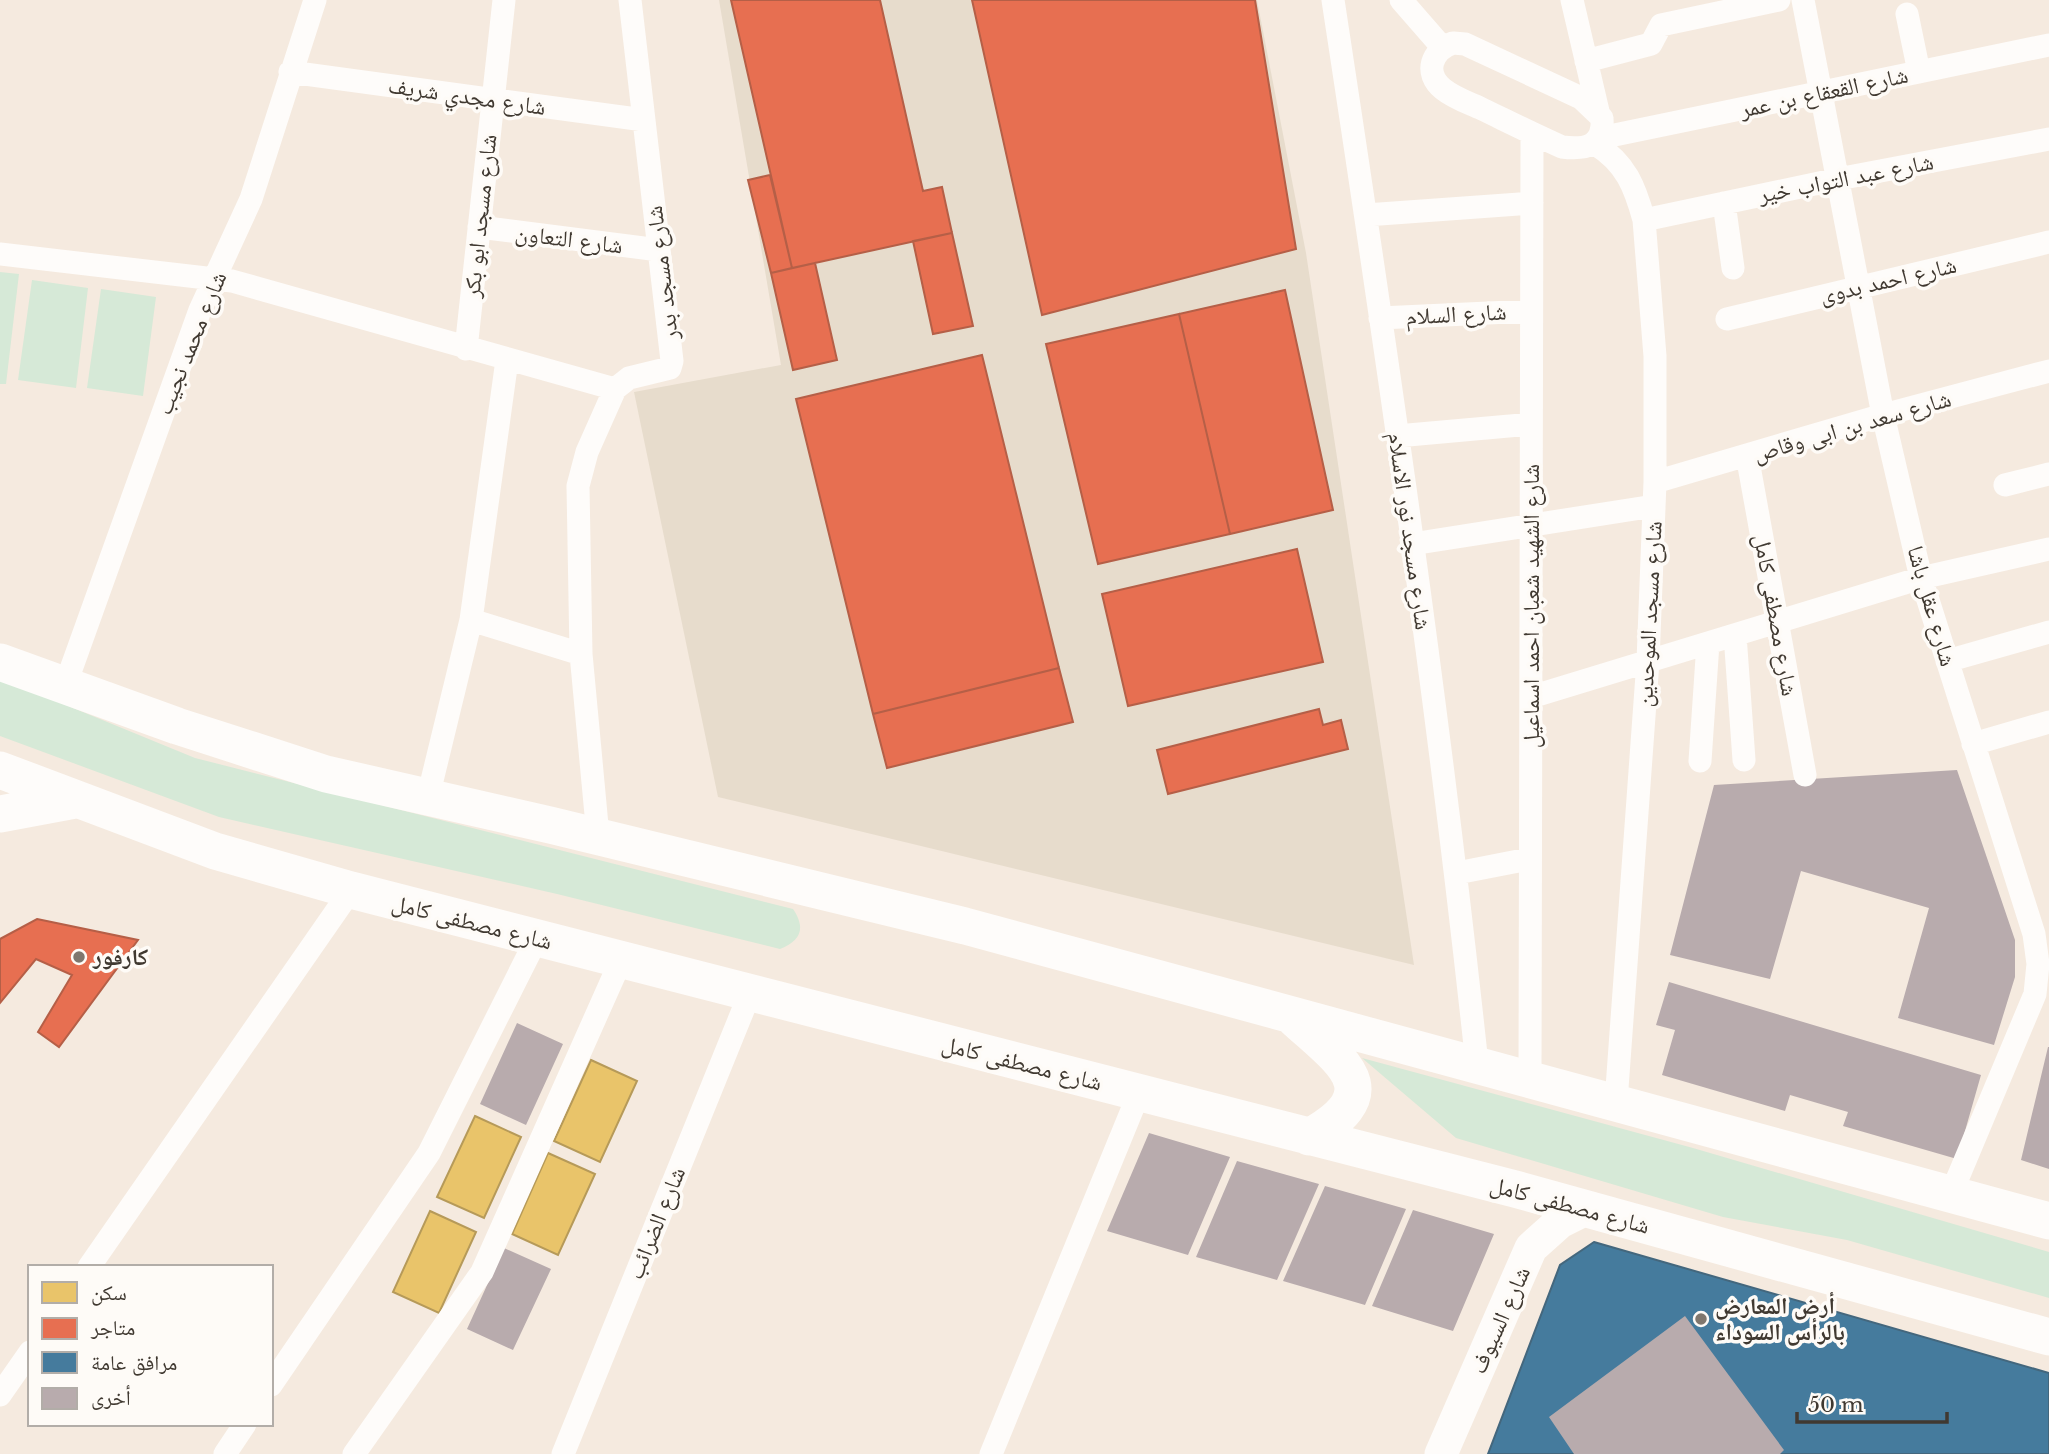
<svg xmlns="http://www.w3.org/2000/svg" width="2049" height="1454" font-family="'Libre Baskerville','Noto Naskh Arabic',serif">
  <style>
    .commercial { fill: #e7dccc }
    .green { fill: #d6e9d7 }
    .homes { fill: #e9c46a; stroke: #b69a59; stroke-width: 2 }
    .shops { fill: #e76f51; stroke: #b55f47; stroke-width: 2 }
    .public { fill: #457b9d; stroke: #44677d; stroke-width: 2 }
    .building { fill: #b8abad }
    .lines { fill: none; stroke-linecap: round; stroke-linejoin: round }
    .minor { stroke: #fefcfa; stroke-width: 23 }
    .secondary { stroke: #fefcfa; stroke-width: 33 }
    .primary { stroke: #fefcfa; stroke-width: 37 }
    .poi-dot { fill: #7f776e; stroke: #fefbf7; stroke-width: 2.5 }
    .labels { text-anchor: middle; stroke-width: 7; stroke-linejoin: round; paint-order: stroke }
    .street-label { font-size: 23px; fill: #403931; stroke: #fefbf7 }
    .poi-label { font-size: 23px; font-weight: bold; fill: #403931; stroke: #fefbf7; text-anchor: start }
  </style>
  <rect width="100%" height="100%" fill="#f5eadf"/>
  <path class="commercial" d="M719,0H1257L1306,253L1414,965L718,797L634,392L781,365Z"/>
  <path class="green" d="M0,272L19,274L6,384H0Z
    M32,280L88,288L76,388L18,380Z
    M101,289L156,297L143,396L87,388Z
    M0,678L195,758L793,909C806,928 801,941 780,949L557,894L219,817L0,736Z
    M1362,1058L1693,1148L2049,1252V1298L1847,1240L1723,1217L1456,1138Z"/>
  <path class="homes" d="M591,1060L637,1081L600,1162L554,1141Z
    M475,1116L521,1137L484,1218L437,1197Z
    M548,1153L595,1174L558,1255L512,1234Z
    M430,1211L476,1232L439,1313L393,1292Z"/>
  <path class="shops" d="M731,0H880L923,191L942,187L952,233L792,268Z
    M972,0H1255L1296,249L1042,315Z
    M770,175L792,268L771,273L748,180Z
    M952,233L973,326L933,334L913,241Z
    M815,263L837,360L793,370L771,273Z
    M1285,290L1333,510L1230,534L1179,314Z
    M1179,314L1230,534L1098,564L1046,344Z
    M982,355L1059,668L873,714L796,399Z
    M1297,549L1323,662L1128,706L1102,594Z
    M1059,668L1073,722L887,768L873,714Z
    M1319,709L1323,725L1341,720L1348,749L1168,794L1157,750Z
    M37,919L138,940L59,1047L38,1032L72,975L36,959L0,1003V939Z"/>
  <path class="public" d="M1594,1242L2049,1373V1454H1488L1560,1265Z"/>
  <path class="building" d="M1957,770L2015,940V977L1994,1045L1898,1018L1929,908L1801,871L1770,979L1670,955L1714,785Z
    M1669,982L1981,1075L1957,1159L1843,1126L1848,1112L1790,1095L1785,1111L1662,1075L1675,1030L1656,1025Z
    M517,1023L563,1044L526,1125L480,1104Z
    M2048,1047H2049V1169L2021,1160Z
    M1149,1133L1230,1157L1188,1255L1107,1231Z
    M1237,1161L1319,1184L1277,1280L1196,1257Z
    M1325,1186L1406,1209L1365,1305L1283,1281Z
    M1413,1210L1494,1234L1453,1331L1372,1306Z
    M504,1248L551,1269L513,1350L467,1329Z
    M1685,1316L1784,1450L1780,1454H1574L1549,1417Z"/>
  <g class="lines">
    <path class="minor" d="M1333,0C1387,354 1439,708 1477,1064
      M1401,0L1442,47
      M1572,0L1598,111
      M1803,0L1883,415L1921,578L2034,934L2038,964L2035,994L1951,1194
      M1907,14L1919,72
      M1453,43L1465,44L1581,98L1602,118C1604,146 1586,150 1562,147C1535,135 1509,122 1482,109C1469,103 1454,98 1443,89C1423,73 1432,50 1453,43Z
      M1586,61L1651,44L1661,25L1779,0
      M290,72L644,120
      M1600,138L2049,45
      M1595,144C1626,163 1635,187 1644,220L1655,356V482L1648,661L1616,1102
      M1724,203L1733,268
      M1366,215L1532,203
      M1644,220L1838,179L2049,139
      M479,227L659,250
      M0,254L232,281L615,389
      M1380,318L1531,311
      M1727,319L2049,242
      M466,349L504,0
      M1397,436L1531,424
      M1747,455L1805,775
      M1655,482L1883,415L2049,371
      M2005,485L2049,474
      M1412,544L1654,506
      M471,620L581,654
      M1735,635L1744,760
      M1947,661L2049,632
      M65,686L200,310L251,199L315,0
      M1531,697L1921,578L2049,549
      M1973,744L2049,722
      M1700,761L1708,643
      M428,797L471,620L507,360
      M598,836L581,654L578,486L587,452L615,389L629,378L670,368L672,361L630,0
      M1457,873L1529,859
      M1530,1079L1532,134
      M89,1267L351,890
      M271,1385L429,1153L537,938
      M0,1395L30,1352
      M225,1454L245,1424
      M354,1454L482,1272L621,960
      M563,1454L750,993
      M991,1454L1139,1093"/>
    <path class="secondary" d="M1441,1454L1531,1248L1560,1222L1586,1209"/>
    <path class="primary" d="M0,662L177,726L326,774L550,825L965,926L2049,1221
      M0,770L215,851L351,890L1515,1189L2049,1337
      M0,814L75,800
      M1294,1018C1342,1062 1391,1091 1309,1137"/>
  </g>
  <g class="poi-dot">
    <circle cx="79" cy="957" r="7"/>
    <circle cx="1701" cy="1319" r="7"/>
  </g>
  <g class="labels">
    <g class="street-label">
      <text transform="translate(1824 92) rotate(-12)" y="8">شارع القعقاع بن عمر</text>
      <text transform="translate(467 96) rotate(8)" y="8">شارع مجدي شريف</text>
      <text transform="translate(1846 178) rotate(-11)" y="8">شارع عبد التواب خير</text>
      <text transform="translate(480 216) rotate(-84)" y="8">شارع مسجد ابو بكر</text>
      <text transform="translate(569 239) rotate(7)" y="8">شارع التعاون</text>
      <text transform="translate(662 273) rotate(-97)" y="8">شارع مسجد بدر</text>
      <text transform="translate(1888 280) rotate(-13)" y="8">شارع احمد بدوى</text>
      <text transform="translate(1456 314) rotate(-3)" y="8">شارع السلام</text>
      <text transform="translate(191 343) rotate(-68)" y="8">شارع محمد نجيب</text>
      <text transform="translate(1852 426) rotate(-16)" y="8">شارع سعد بن ابى وقاص</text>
      <text transform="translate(1410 531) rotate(82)" y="8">شارع مسجد نور الاسلام</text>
      <text transform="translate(1531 606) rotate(-90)" y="8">شارع الشهيد شعبان احمد اسماعيل</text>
      <text transform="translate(1932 606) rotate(74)" y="8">شارع عقل باشا</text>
      <text transform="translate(1649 614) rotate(-87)" y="8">شارع مسجد الموحدين</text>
      <text transform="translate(1776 615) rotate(80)" y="8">شارع مصطفى كامل</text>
      <text transform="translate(472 922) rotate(14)" y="8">شارع مصطفى كامل</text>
      <text transform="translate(1022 1063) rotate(14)" y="8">شارع مصطفى كامل</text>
      <text transform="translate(1570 1205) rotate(15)" y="8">شارع مصطفى كامل</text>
      <text transform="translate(656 1223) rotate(-68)" y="8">شارع الضرائب</text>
      <text transform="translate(1500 1320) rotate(-66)" y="8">شارع السيوف</text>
    </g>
    <g class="poi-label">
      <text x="93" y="965">كارفور</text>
      <text x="1715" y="1314">أرض المعارض<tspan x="1715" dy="26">بالرأس السوداء</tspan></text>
    </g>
  </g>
  <rect x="28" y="1265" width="245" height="161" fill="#fefbf7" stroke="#b2ada8" stroke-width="2"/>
  <rect x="42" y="1282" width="35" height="21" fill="#e9c46a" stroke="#b2ada8" stroke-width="2"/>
  <text x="91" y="1300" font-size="21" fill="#403931">سكن</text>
  <rect x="42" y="1318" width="35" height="21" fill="#e76f51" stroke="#b2ada8" stroke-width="2"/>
  <text x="91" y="1335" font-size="21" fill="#403931">متاجر</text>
  <rect x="42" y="1352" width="35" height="21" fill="#457b9d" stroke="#b2ada8" stroke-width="2"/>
  <text x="91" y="1370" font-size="21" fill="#403931">مرافق عامة</text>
  <rect x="42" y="1388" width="35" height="21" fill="#b8abad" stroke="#b2ada8" stroke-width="2"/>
  <text x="91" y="1405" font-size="21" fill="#403931">أخرى</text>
  <path d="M1797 1412v10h150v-10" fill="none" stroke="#403931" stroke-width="3.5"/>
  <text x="1808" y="1412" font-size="21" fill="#403931" stroke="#fefbf7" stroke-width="5" paint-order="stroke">50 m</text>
</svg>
